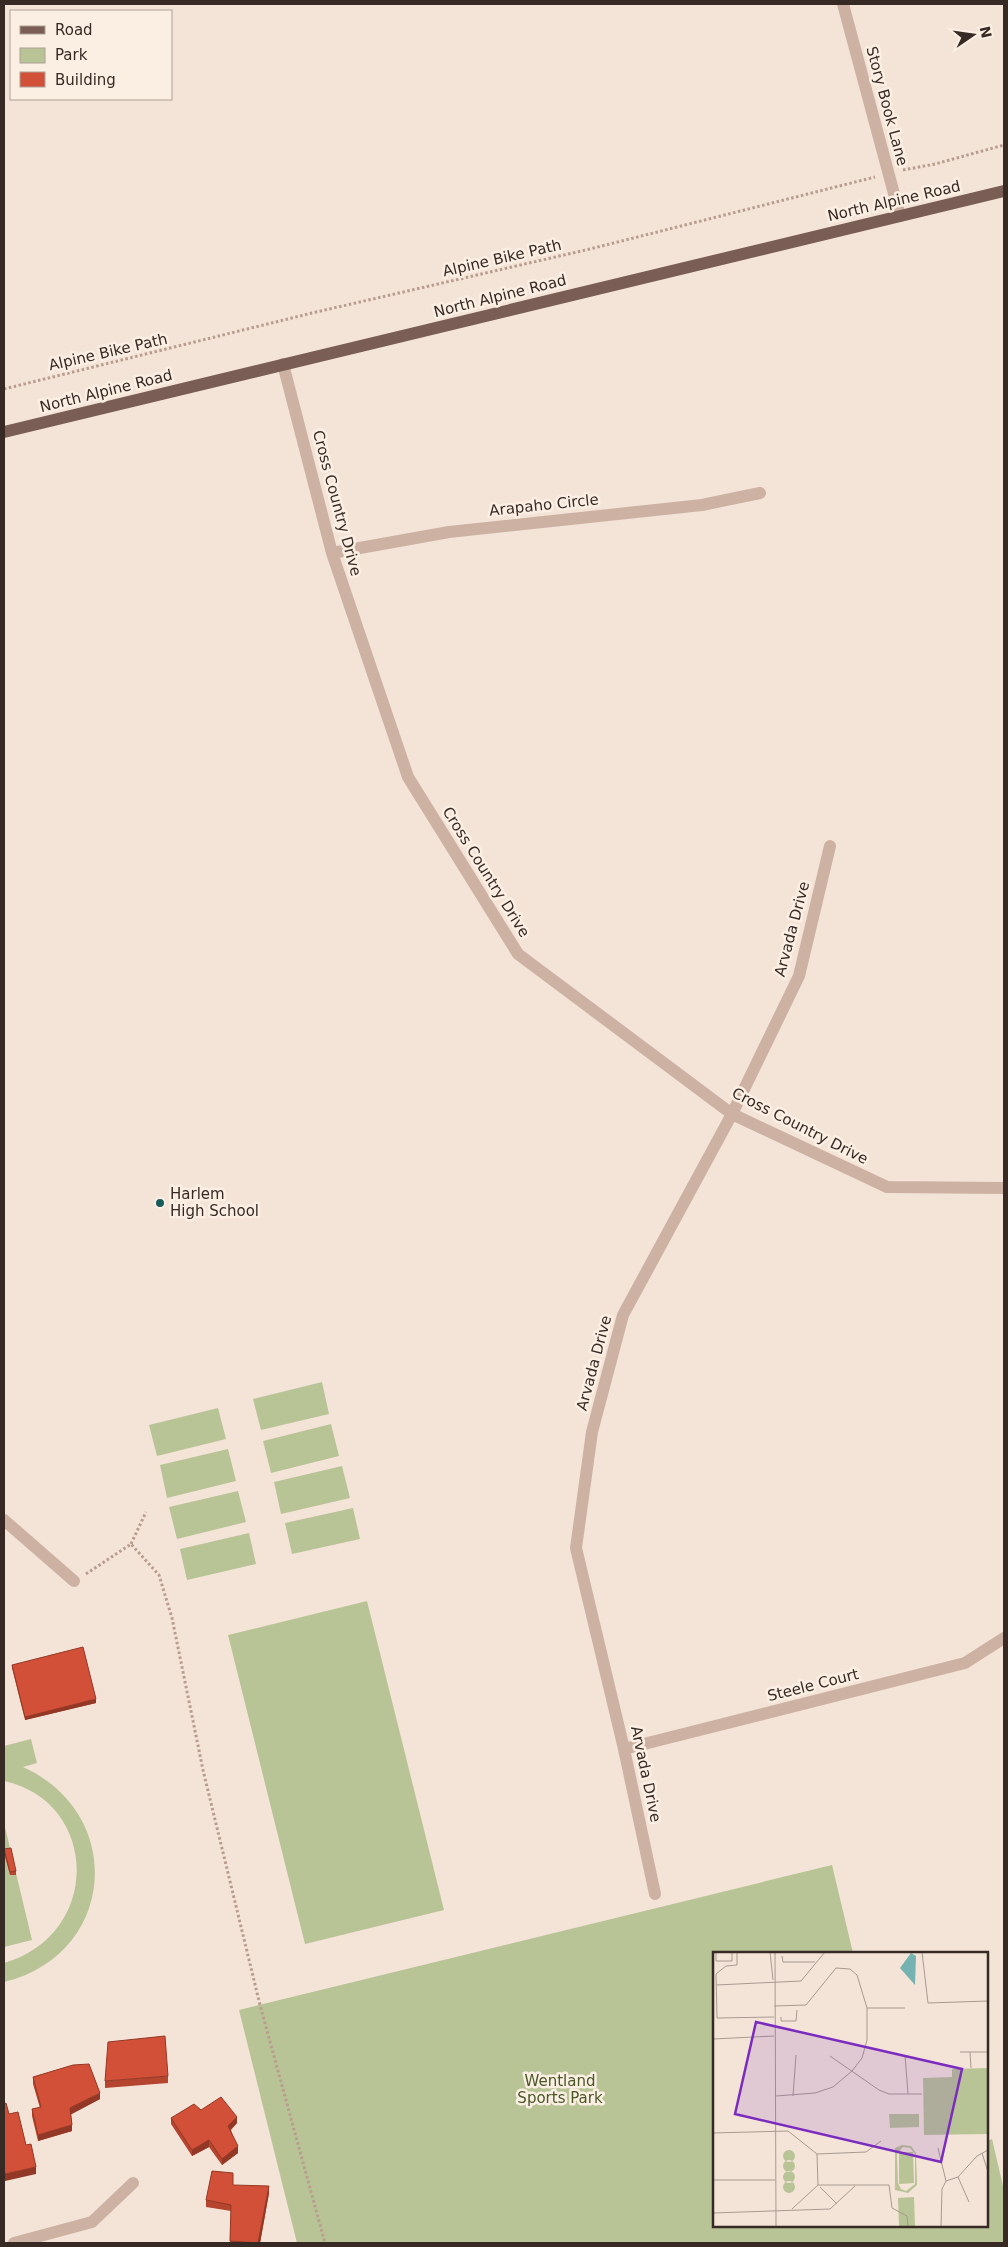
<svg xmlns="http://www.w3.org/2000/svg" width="1008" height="2247" font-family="'DejaVu Sans',sans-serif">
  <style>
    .green { fill: #b8c496 }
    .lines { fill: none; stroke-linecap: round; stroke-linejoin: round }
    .path { stroke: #b99c8d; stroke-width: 3; stroke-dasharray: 2.5 2.5; stroke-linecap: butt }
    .minor { stroke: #cdb2a3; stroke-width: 12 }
    .major { stroke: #7a5e55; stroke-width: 12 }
    .wall { fill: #b5452f }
    .shaded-wall { fill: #933826 }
    .building { fill: #d25037; stroke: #933826 }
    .poi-dot { fill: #175c5b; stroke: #fbefe4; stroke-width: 2 }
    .labels { text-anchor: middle; stroke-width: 5; stroke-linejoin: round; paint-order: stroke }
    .street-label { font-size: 15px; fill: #372a25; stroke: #fbefe4 }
    .poi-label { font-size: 15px; fill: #372a25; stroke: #fbefe4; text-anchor: start }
    .park-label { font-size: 15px; fill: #495727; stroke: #fbefe4 }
    .inset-road { fill: none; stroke: #a89a90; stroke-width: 1 }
    .view { fill: #7b2cbf; fill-opacity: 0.15; stroke: #7b2cbf; stroke-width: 2.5 }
    .inset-edge { fill: none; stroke: #372a25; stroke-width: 2.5 }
  </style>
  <rect width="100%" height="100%" fill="#f4e4d8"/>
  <path class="green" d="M322,1382L329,1414L261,1430L253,1399Z
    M218,1408L226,1439L157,1456L149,1425Z
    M331,1424L339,1456L271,1473L263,1441Z
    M228,1449L236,1481L167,1498L160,1465Z
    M342,1466L350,1498L281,1514L274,1482Z
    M238,1491L246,1522L177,1539L169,1507Z
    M353,1508L360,1539L292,1554L285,1523Z
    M249,1533L256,1564L187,1580L180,1549Z
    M367,1601L444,1910L305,1944L228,1635Z
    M31,1739L37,1763L23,1767C127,1814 116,1955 4,1982V1963C102,1935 100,1802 4,1781V1746Z
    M4,1823L32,1940L4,1947Z
    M832,1865L853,1953H714V2226H987V2141L992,2139L1004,2190V2243H297L239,2010Z"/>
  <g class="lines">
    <path class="path" d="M903,170L935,164L1004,145
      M4,389L312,313L590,249L875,177
      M131,1544L146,1512
      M86,1574L131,1544L159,1575L172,1618L203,1770L260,2005L325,2243"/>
    <path class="minor" d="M843,4L900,216
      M283,364L332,553L408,777L518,954L732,1114L887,1187L1004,1188
      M332,553L449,532L702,505L760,493
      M4,1520L74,1581
      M624,1749L965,1663L1004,1638
      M655,1894L624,1749L576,1548L592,1432L623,1315L732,1114L799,976L830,846
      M14,2243L92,2222L133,2183"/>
    <path class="major" d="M4,432L1004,191"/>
  </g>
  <path class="wall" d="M12,1665L96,1703L25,1720L12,1668Z
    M4,1849L16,1871V1875H10L4,1853Z
    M168,2076V2083L105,2088V2081Z
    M33,2077L100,2099L71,2114L72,2131L38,2141L32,2116V2109L40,2108L33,2084Z
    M201,2110L237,2123L231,2130L238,2153L222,2165L209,2147L192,2156L171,2124V2118Z
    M233,2185L269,2193L260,2243H230L231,2211L206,2207V2200Z"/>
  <path class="shaded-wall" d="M96,1699V1703L25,1720V1717Z
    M100,2093V2099L70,2115V2108Z
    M237,2117V2123L228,2132V2126Z
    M72,2125V2131L38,2141V2135Z
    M209,2140V2147L192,2156V2150Z
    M238,2146V2153L222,2165V2159Z
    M36,2167V2174L5,2181V2174Z
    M269,2186V2193L260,2243H258Z"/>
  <path class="building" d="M83,1647L96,1699L25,1717L12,1665Z
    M11,1848L16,1871L10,1872L4,1849Z
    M165,2036L168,2076L105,2081L108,2042Z
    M89,2064L100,2093L70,2108L72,2125L38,2135L32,2109L41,2107L33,2077L73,2065Z
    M221,2097L237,2117L228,2126L238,2146L222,2159L209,2140L192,2150L171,2118L194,2104L201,2110Z
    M6,2103L9,2114L18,2112L26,2145L31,2144L36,2167L5,2174L4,2168V2104Z
    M212,2171L233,2173V2185L269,2186L258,2243L230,2241L231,2205L206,2200Z"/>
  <circle class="poi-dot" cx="160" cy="1203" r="5"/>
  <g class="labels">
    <g class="street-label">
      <text transform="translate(887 106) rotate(75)" y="5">Story Book Lane</text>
      <text transform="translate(894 201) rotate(-13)" y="5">North Alpine Road</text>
      <text transform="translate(502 258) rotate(-13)" y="5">Alpine Bike Path</text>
      <text transform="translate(500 296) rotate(-14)" y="5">North Alpine Road</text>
      <text transform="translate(108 352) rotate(-13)" y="5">Alpine Bike Path</text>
      <text transform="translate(106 391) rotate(-14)" y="5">North Alpine Road</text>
      <text transform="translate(337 503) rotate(75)" y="5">Cross Country Drive</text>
      <text transform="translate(544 505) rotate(-6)" y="5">Arapaho Circle</text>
      <text transform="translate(486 872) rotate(58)" y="5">Cross Country Drive</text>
      <text transform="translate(792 929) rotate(-75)" y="5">Arvada Drive</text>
      <text transform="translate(800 1126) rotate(27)" y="5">Cross Country Drive</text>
      <text transform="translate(594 1363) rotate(-75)" y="5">Arvada Drive</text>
      <text transform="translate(813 1685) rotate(-14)" y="5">Steele Court</text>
      <text transform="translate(646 1774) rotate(78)" y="5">Arvada Drive</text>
    </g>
    <g class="poi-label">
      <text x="170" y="1199">Harlem<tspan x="170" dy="17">High School</tspan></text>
    </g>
    <g class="park-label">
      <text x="560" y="2086">Wentland<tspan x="560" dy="17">Sports Park</tspan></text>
    </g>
  </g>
  <g transform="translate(713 1952)">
    <rect width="275" height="275" fill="#f4e4d8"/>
    <path d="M275,116V182L211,183L210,126L239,125V117ZM176,162H206V175L177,176ZM189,193L198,194L203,201L204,233L195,241L182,238V196ZM190,195L197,196L202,202V232L193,239L188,237L185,231L184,202ZM70 204a6 6 0 1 1 12 0a6 6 0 1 1-12 0ZM186,200H200L201,231L186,232ZM70 214a6 6 0 1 1 12 0a6 6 0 1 1-12 0ZM70 225a6 6 0 1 1 12 0a6 6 0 1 1-12 0ZM70 235a6 6 0 1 1 12 0a6 6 0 1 1-12 0ZM201,245L202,275H186L185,246Z" fill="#b8c496" fill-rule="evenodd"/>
    <path d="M198,1L203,4L202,33L187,16Z" fill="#74b3b1"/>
    <path class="inset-road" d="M3,0V9H19V0M24,0V13L13,14L3,22L4,66L61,65M57,0L60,28M62,0L63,275M209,0L215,51L275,49M69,4L70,10H102M3,33L88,29L112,0M61,54L93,53L123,16L137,17L144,23L154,56V88L149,106L139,119L120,135L102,141L63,144M154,56H192M68,65V69H83L84,58M0,87L61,84M247,100H275M257,100L258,116M192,103L195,142M117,104L166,138L176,142H209M80,144L83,103M0,181L75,179L104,202L105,233L79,257M225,196L233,229M269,201L275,220M104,202L153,200L168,189M245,225L256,250M0,228H62M233,229L245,225L264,204L275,198M105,233H176L179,256L194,264L195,275M107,235L124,252M0,261L117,257L142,234M228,275L229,237L233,229"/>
    <path class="view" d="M43,70L249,117L228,210L22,162Z"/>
    <rect width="275" height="275" class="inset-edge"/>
  </g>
  <rect width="1008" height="2247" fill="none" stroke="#372a25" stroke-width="10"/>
  <rect x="10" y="10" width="162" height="90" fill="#fbefe4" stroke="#ada098"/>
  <rect x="20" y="26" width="25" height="8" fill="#7a5e55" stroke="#ada098"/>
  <text x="55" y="35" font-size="15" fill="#372a25">Road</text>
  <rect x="20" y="48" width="25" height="15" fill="#b8c496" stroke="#ada098"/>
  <text x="55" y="60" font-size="15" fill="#372a25">Park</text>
  <rect x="20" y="72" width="25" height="15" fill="#d25037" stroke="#ada098"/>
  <text x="55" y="85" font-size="15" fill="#372a25">Building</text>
  <g transform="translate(973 35) rotate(77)" stroke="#fbefe4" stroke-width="4" paint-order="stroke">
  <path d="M0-4L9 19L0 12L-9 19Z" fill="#372a25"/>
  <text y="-8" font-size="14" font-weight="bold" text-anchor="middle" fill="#372a25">N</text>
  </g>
</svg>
